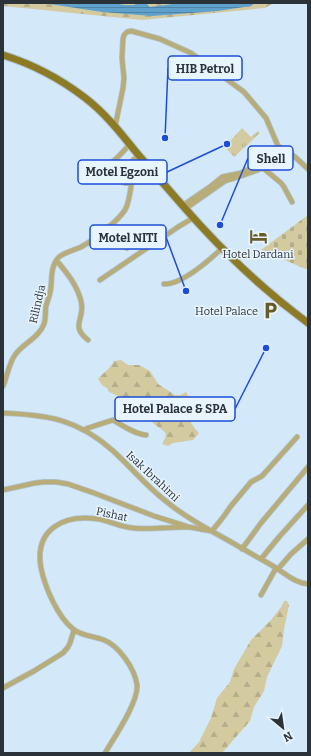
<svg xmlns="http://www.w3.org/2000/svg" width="311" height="756" font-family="Bitter,serif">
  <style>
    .grass { fill: url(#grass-tufts) }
    .forest { fill: url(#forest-firs) }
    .cemetery { fill: url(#cemetery-stones) }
    .water { fill: url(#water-rules) }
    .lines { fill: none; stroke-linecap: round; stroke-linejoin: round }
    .minor-casing { stroke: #b1c4d2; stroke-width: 6 }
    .primary-casing { stroke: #b1c4d2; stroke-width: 9 }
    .minor { stroke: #b8ac79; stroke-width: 4.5 }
    .primary { stroke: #8d7a25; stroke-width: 7 }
    .labels { text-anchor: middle; stroke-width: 3; stroke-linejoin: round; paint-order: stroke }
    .poi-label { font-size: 11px; fill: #2b3339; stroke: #e8f4fe }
    .street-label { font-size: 11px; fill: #2b3339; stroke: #e8f4fe }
    .leader { fill: none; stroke: #1d4ed8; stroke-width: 1.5 }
    .callout-dot { fill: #1d4ed8; stroke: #e8f4fe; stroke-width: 1.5 }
    .callout { fill: #e8f4fe; stroke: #1d4ed8; stroke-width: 1.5 }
    .callout-label { font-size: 12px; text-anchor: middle; font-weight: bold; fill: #2b3339 }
  </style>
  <defs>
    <pattern id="grass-tufts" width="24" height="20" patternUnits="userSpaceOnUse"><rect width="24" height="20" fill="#d3caa0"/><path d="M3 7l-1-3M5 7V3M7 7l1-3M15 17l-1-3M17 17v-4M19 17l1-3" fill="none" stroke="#b5ae8b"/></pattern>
    <pattern id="forest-firs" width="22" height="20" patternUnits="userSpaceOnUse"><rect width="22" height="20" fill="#d3caa0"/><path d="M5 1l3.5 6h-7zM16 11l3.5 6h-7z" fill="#b5ae8b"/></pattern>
    <pattern id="cemetery-stones" width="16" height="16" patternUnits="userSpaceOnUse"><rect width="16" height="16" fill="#d3caa0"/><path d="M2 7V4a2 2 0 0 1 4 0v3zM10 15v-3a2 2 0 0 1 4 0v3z" fill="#b5ae8b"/></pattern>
    <pattern id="water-rules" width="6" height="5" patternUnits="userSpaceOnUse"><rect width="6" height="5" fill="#5fa1cd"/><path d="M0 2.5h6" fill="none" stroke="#4f84a7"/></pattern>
  </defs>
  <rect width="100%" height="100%" fill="#d3e8f8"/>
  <path class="grass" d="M242,128L251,137L258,131L260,133L234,157L225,147Z"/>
  <path class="forest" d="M3,3H274L265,8L142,20L3,6Z
    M121,360L128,365H139L150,371L158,384L175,395H180L186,392L190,399C187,416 187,420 199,433L193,440L173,443L168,446L162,444L166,436L165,432L154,424L150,419L143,416L137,409L134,404C125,401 118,395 109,392L107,388L102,385L98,379C103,373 110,369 114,361Z
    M284,601H287L289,605L284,629L282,646L267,677L264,691L254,707L250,721L222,753H189L199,742L211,718L217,698L230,682L234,669L251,640L271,620L281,607Z"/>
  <path class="cemetery" d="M308,215V270L261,250Z"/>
  <path class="water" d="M43,3H113L125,5H134L139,3H146L150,7L180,3H255L251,6L218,11L152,16L102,12Z"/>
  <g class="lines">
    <defs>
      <path id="minor" d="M115,127L123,88L124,78L122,58L123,39L124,35L127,32L131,31L135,32L160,39L191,53L244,92L266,118L278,146L294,156L308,169
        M92,169C95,169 98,169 102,168C113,164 122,153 130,144
        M119,175L136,157
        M119,180L125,183H131
        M182,206L211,186L222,177L241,173L265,161L277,149L278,146
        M185,209L225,181L244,175L263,168L281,183L284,187L292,202
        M109,226L127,248
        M57,261C67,273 77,285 81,301C86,319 69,325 88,340
        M100,280L178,227L193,218
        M164,284C181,285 210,260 222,248
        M3,386C7,377 9,363 15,355C22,344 39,338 44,324C46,319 45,312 46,306C48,299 51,293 51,286C52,276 51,265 59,257C65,252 75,250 81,247C94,240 117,222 125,210C133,196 130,170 138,154
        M3,413C48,415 77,419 112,450C131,467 147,487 167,502C181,514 197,523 213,532C228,540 243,549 257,557C264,561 270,564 276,568C286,574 295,583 308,584
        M84,430L88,428L113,420C123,426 135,434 146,435
        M3,490L35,483L44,482H56L68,484L94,493L154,516L186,526
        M212,531L224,516L231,506L251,482L262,476L297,437
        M242,549L261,523L308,467
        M261,559L279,537L308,505
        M278,569L291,554L308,539
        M261,595L276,568
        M3,688L34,671L63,653L68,647L70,643L74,630
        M105,753C114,738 139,701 137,685C135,669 119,646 104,640C94,636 81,636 73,629C57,616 45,587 41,568C34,529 64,514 98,519C110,521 121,527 133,528C151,530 170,527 188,527C196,528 204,530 212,531"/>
      <path id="primary" d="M3,55C32,64 59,78 84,97C104,112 120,132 136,152C157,176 178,201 200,225C233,261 269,294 308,323"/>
    </defs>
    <use href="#minor" class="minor-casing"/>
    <use href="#primary" class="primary-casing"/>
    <use href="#minor" class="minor"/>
    <use href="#primary" class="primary"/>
  </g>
  <defs>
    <symbol id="hotel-bare" viewBox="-9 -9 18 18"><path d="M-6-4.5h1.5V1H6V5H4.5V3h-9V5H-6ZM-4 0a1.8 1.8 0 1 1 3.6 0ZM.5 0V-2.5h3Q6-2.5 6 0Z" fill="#675b28" stroke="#e8f4fe" stroke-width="2.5" paint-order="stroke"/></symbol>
    <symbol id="parking-bare" viewBox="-9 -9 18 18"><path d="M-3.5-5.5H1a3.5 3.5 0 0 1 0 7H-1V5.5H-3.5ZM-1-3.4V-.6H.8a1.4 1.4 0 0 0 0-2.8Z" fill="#675b28" stroke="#e8f4fe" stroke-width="2.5" paint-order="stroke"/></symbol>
  </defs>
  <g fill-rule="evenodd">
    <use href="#hotel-bare" x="246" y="224" width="25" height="25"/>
    <use href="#parking-bare" x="258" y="298" width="25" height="25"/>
  </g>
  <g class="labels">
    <g class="poi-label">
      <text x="258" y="258">Hotel Dardani</text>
      <text x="258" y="315" text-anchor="end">Hotel Palace</text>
    </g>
    <g class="street-label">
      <text transform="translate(37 304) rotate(-77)" y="4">Rilindja</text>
      <text transform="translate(153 476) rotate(43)" y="4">Isak Ibrahimi</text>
      <text transform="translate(112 514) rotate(12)" y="4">Pishat</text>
    </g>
  </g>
  <path class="leader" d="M165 138L168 68M220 225L248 158M227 144L167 172M186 291L166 237M266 348L235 409"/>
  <g class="callout-dot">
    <circle cx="165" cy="138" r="4"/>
    <circle cx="220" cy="225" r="4"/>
    <circle cx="227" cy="144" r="4"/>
    <circle cx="186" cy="291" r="4"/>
    <circle cx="266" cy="348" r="4"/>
  </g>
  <g class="callout">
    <rect x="168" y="56" width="74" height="24" rx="4"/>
    <rect x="248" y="146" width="45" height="24" rx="4"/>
    <rect x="78" y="160" width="89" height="24" rx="4"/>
    <rect x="90" y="225" width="76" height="24" rx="4"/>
    <rect x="115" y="397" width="120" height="24" rx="4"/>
  </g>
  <g class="callout-label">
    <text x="205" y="73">HIB Petrol</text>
    <text x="271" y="163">Shell</text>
    <text x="122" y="176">Motel Egzoni</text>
    <text x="128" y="242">Motel NITI</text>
    <text x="175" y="413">Hotel Palace &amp; SPA</text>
  </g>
  <rect width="311" height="756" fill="none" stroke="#2b3339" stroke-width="8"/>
  <g transform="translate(283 728) rotate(151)" stroke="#e8f4fe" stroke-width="3" paint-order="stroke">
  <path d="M0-3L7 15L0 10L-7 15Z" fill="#2b3339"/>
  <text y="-6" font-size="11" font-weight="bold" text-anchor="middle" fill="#2b3339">N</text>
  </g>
</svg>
